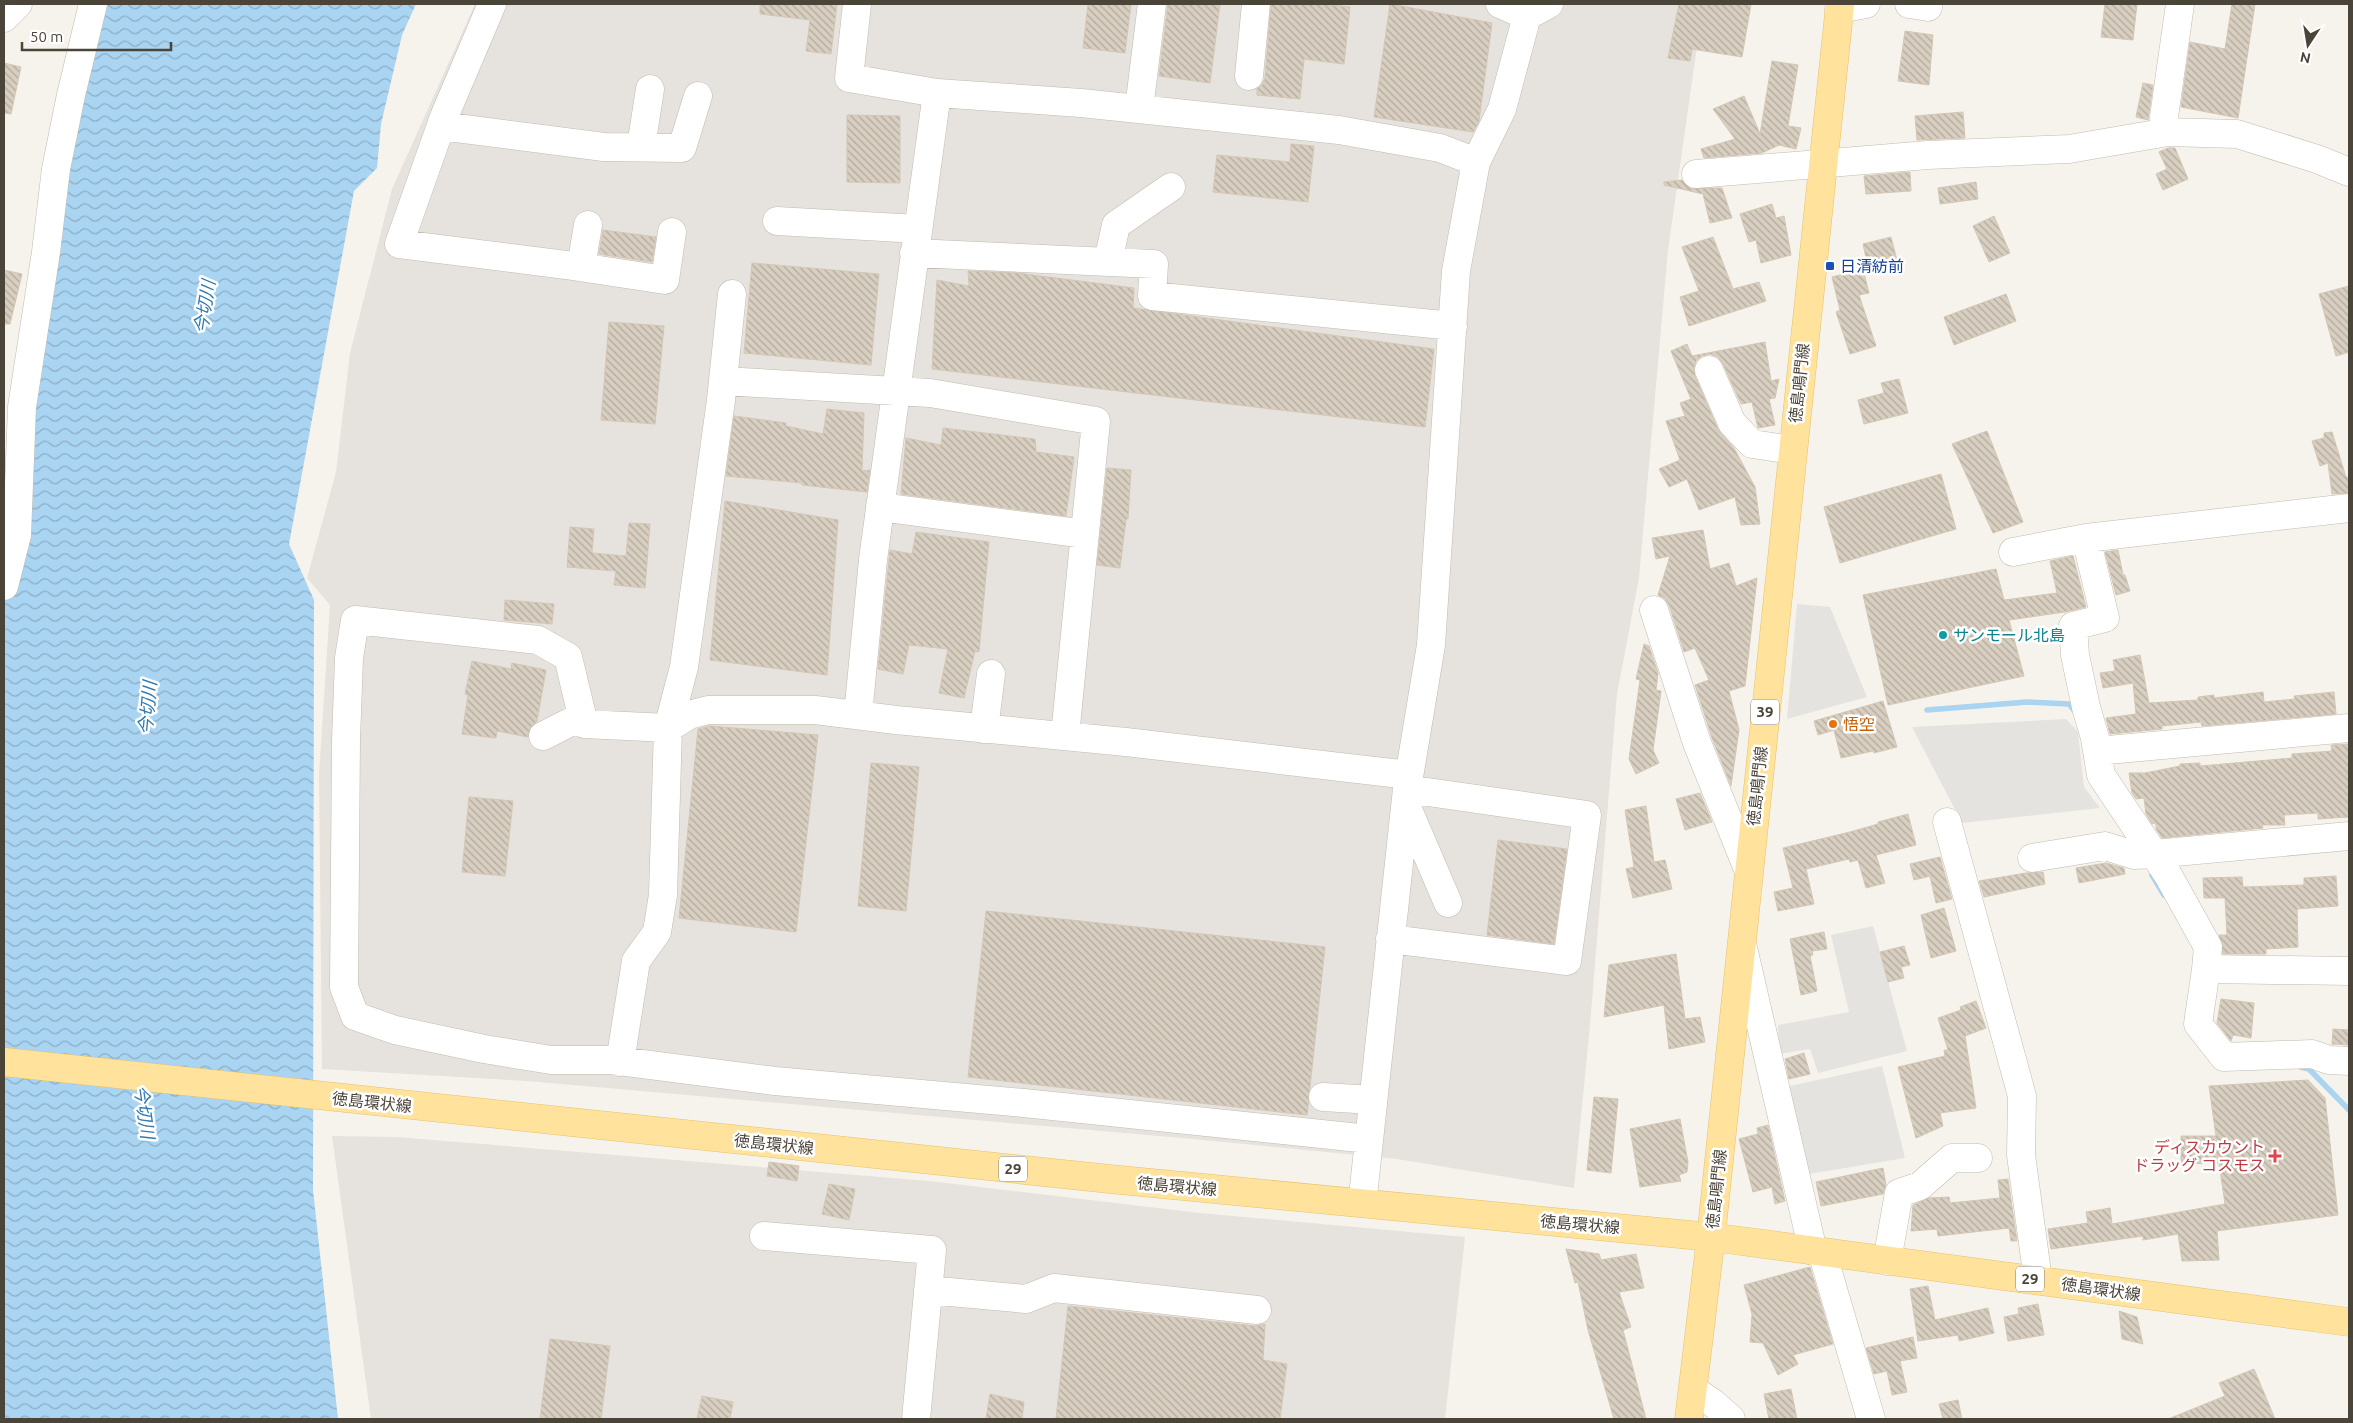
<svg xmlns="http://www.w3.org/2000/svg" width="2353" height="1423" font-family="Ubuntu,'Noto Sans JP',sans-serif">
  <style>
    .industrial { fill: #e6e2dd }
    .parking { fill: #e5e3e0 }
    .water { fill: url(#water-waves) }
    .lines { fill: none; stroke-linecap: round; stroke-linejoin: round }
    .stream { stroke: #a9d4f2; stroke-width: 5.5 }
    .building { fill: url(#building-back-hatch); stroke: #d3c7b4 }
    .minor-casing { stroke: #c2bbae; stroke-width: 29 }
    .major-casing { stroke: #e6c16a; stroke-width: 29 }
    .minor { stroke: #fff; stroke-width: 28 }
    .major { stroke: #ffe39c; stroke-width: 28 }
    .transit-dot { fill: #1a4fb4; stroke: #fff; stroke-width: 2 }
    .culture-dot { fill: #0f9aa8; stroke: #fff; stroke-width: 2 }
    .food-dot { fill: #e8710a; stroke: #fff; stroke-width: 2 }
    .health-dot { fill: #e0444e; stroke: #fff; stroke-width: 2 }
    .labels { text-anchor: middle; stroke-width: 5; stroke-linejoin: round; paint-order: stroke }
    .shield { fill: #fff; stroke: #817c74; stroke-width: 1 }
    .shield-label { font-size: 15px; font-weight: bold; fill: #4b4439 }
    .transit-label { font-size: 16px; fill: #164399; stroke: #fff; text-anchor: start }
    .street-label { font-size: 16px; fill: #4b4439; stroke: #fff }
    .culture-label { font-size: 16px; fill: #0d838f; stroke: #fff; text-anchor: start }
    .food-label { font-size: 16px; fill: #c56008; stroke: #fff; text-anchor: start }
    .health-label { font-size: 16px; fill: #be3a42; stroke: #fff; text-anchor: end }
    .water-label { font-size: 18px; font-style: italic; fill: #2e7ab2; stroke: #fff }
  </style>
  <defs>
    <pattern id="water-waves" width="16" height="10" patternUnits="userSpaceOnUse" patternTransform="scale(1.25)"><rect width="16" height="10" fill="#a9d4f2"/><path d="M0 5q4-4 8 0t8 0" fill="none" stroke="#8caec5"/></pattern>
    <pattern id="building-back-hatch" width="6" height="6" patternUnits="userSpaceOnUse" patternTransform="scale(1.25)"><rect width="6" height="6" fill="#d8cfc1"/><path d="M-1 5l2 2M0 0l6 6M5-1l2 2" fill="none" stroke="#b1aa9e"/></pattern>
  </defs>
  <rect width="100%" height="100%" fill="#f6f3ec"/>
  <path class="industrial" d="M475,4H1703L1668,250L1639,578L1617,694L1590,1025L1574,1188L1397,1159L1193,1139L527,1081L322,1069L319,774L330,605L307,578L336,472L350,353L392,189Z
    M332,1136L397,1137L929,1181L1200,1213L1465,1237L1445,1419H371Z"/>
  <path class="parking" d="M1797,604L1830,607L1867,697L1787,719Z
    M2066,719L2078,732L2084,787L2100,808L1962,823L1912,727Z
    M1873,926L1907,1051L1818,1073L1810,1049L1779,1054L1778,1025L1849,1012L1831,935Z
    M1882,1066L1905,1158L1809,1174L1785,1087Z"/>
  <path class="water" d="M102,4H416L402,35L381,124L377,168L354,191L289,544L314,600L313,1190L338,1419H5L4,578L67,176Z"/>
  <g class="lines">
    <path class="stream" d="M1927,710L2027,702L2069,704L2077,714
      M2152,875L2164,895
      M2300,1067L2309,1069L2349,1110"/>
  </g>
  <path class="building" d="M760,4H837L831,54L806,51L810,20L760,14Z
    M1088,4H1131L1125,53L1083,48Z
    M1168,4H1220L1210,83L1159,76Z
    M1271,4H1322L1350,7L1344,64L1304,59L1300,99L1257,95V89L1262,85L1265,78Z
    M1390,4L1492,23L1479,121L1473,132L1374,117Z
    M1679,4H1751L1742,57L1692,49L1690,61L1668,58Z
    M2105,4H2137L2133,40L2101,37Z
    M2232,4H2255L2238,118L2181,107L2190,42L2225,49Z
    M1905,31L1933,35L1929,85L1898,81Z
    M1772,61L1798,65L1788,126L1801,128L1796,149L1779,145L1762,153L1704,158L1701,149L1735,139L1713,109L1744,96L1760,134Z
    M4,63L21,67L11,114L4,113Z
    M2143,83L2153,85L2148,120L2136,117Z
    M1963,112L1965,138L1917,140L1915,116Z
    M847,115L900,116V183L847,182Z
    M1291,144L1314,146L1308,202L1213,192L1217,155L1290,162Z
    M2168,148H2175L2188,179L2163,190L2156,174L2167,169L2159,152Z
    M1910,172L1911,191L1866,194L1864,176Z
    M1682,180L1690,188H1722L1732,218L1710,223L1703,194L1664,185V182Z
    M1976,182L1978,199L1940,204L1938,188Z
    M1772,204L1776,218L1784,216L1791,255L1761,263L1756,240L1749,242L1740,214Z
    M1994,216L2010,253L1989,262L1973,226Z
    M603,230L656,237L652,262L599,254Z
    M1713,237L1733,289L1759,282L1766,301L1689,326L1680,297L1699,291L1682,247Z
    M1891,237L1897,260L1868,267L1863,244Z
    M752,263L879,274L871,365L744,353Z
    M1863,269L1869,293L1859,295L1876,346L1850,354L1836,312L1840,310L1832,277Z
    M4,270L22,274L10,324H4Z
    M968,271L1017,273L1134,288L1133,308L1434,349L1425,427L932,369L937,280L969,286Z
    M2349,286V352L2336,356L2319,294Z
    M2006,294L2016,321L1954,345L1944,317Z
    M609,322L664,326L655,424L601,420Z
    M1765,342L1771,381L1779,379L1775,398L1769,399L1775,425L1758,428L1752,402L1741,404L1723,364L1718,357L1710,354L1702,356L1696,361L1694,368L1695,376L1718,429L1734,448L1755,487L1760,524L1741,525L1735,497L1699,510L1687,479L1669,487L1659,469L1680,460L1666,421L1685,416L1680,403L1691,399L1671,351L1687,344L1692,356Z
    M1899,379L1908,413L1864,424L1858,400L1884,393L1881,383Z
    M827,409L864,413L862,471L870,470L867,492L802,485V483L726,476L734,416L786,423V426L823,434Z
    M943,428L1035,439L1036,452L1074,457L1066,516L901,494L906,438L941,445Z
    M1987,431L2023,522L1993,533L1952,444Z
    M2332,432L2346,477H2349V493L2332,494L2328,463L2320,466L2312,441L2324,438V433Z
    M1107,468L1131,470L1128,519H1126L1120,568L1097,565Z
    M1941,474L1956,529L1840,563L1824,507Z
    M725,501L838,520L827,675L710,660Z
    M629,523L650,524L645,588L614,585L616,571L567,567L570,527L594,529L592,553L626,556Z
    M1703,530L1710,569L1729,563L1736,586L1757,578L1745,686L1729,691L1739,730L1731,786L1712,738L1695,685L1709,680L1695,648L1684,652L1669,605L1664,598L1658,595L1670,556L1656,559L1652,538Z
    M916,532L989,542L979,652L975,651L964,698L939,693L948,649L909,645L903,674L878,669L890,550L912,554Z
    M2118,550L2123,575H2125L2130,591L2116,595L2105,552Z
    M2073,556L2086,607L2065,612L2009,620L2024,676L1888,705L1863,595L1996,569L2004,600L2057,593L2050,561Z
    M505,600L554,604L552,624L504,620Z
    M1644,644L1649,646L1658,673L1656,690L1661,691L1653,750L1659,763L1636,774L1629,759L1640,680L1636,679Z
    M2140,655L2149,703L2198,700V697L2214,695V698L2263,692L2264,702L2295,699L2294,696L2334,692L2336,714L2202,726L2201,722L2162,726V729L2110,734L2106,718L2136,714L2133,683L2103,688L2100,673L2115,671L2113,660Z
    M472,661L511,669L512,663L546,670L537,721L530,728L528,737L497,731L496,738L462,734L468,695L465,694Z
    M1883,701L1897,747L1874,753L1873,751L1841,758L1834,730L1818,735L1814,721Z
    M710,726L818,735L796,932L679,918L698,729Z
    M2349,744V817L2318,819V813L2284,815L2285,825H2262L2263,828L2162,838L2156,829V823L2152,824L2146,814L2144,798L2136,799L2132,793L2129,773H2145L2180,766V764L2200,763V766L2292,758V754L2332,751L2331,745Z
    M871,763L919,767L906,911L858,906Z
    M1700,793L1712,822L1685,830L1676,799Z
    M469,797L513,801L505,876L462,872Z
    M1646,806L1654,862L1665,860L1672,889L1633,898L1626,869L1634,867L1625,810Z
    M1908,814L1916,845L1876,855L1885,883L1866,888L1858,860L1850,862L1849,859L1806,869L1814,904L1778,911L1774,892L1793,888L1783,848L1850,832L1878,824V822Z
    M1498,840L1567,849L1554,944L1487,935Z
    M1940,857L1952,899L1936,903L1930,876L1914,880L1910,864Z
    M2106,863L2124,868L2125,874L2079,883L2076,868Z
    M2043,872L2045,884L1984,897L1979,881L2026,873Z
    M2336,876L2338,906L2297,909L2298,947L2266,949V954H2223L2219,935H2227L2225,898H2204L2203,878L2242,877L2243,887L2304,885V878Z
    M1944,908L1956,951L1931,958L1921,915Z
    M986,911L1325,947L1307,1115L968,1077Z
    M1824,932L1827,949L1812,951L1813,955L1810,956L1817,991L1801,995L1790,939Z
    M1904,946L1910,965L1901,967L1904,978L1888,982L1880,952Z
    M1676,954L1685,1019L1700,1017L1705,1042L1669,1049L1664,1005L1604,1017L1609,965Z
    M2221,999L2254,1003L2251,1038L2233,1035L2231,1041L2217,1023Z
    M1976,1001L1986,1028L1965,1036L1976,1108L1940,1113L1943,1126L1916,1138L1898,1067L1945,1056L1944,1050H1948L1938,1018L1961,1010L1960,1007Z
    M2333,1029L2349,1030V1045L2332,1044Z
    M1804,1053L1810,1074L1789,1079L1785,1059Z
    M2308,1080L2325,1098L2338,1215L2217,1231L2219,1260L2182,1261L2178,1234L2143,1240V1236L2051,1249L2048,1229L2088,1223L2086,1212L2110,1208L2112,1224L2225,1204L2219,1163L2181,1164V1136H2216L2209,1086Z
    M1594,1097L1618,1099L1611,1173L1587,1170Z
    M1680,1119L1688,1162L1687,1172L1679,1175L1681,1181L1640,1187L1630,1129Z
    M1768,1125L1785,1201L1775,1204L1772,1187L1753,1192L1739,1139L1758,1134L1757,1128Z
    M769,1162L799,1166L797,1181L767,1176Z
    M1883,1168L1886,1185L1883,1194L1821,1206L1816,1182Z
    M2008,1179L2017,1241H2011L2009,1228L1938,1236L1937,1229L1911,1231L1913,1205L1929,1198L1949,1197L1950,1203L2000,1198L1998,1180Z
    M829,1184L855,1189L849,1220L822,1214Z
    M1566,1249L1599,1254L1601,1260L1636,1254L1644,1288L1619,1292L1631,1327L1623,1330L1646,1419H1614L1588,1330L1578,1282L1575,1283Z
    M1810,1267L1833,1344L1793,1355L1798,1364L1778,1375L1763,1343L1750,1342L1752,1314L1744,1285Z
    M1928,1286L1935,1320L1988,1308L1994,1333L1959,1341L1958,1335L1918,1341L1910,1289Z
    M2038,1304L2044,1335L2008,1341L2004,1317L2019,1314L2018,1308Z
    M1068,1306L1255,1326L1265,1324L1263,1360L1287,1364L1280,1419H1056Z
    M2119,1311L2137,1317L2143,1344L2122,1339Z
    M1913,1337L1917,1358L1900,1361L1907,1392L1892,1395L1887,1371L1874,1374L1866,1348Z
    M550,1339L610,1346L601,1419H540Z
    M2254,1369L2275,1419H2168L2225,1396L2219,1383Z
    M1791,1389L1797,1419H1769L1764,1394Z
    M990,1394L1024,1402L1022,1419H986Z
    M702,1396L733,1402L730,1419H697Z
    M1958,1400L1962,1419H1943L1939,1404Z"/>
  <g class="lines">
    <defs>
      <path id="minor" d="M492,4L444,117L399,244L566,265L665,280L672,232
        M857,4L849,78L937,93L873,560L858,715
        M1500,4L1527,16
        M1909,4L1928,7
        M1839,9L1866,4
        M4,18L18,4
        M1249,76L1256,4
        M937,93L1081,103L1339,130L1440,148L1476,162
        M1139,109L1152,4
        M441,126L604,147L682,148L698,96
        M2165,132L2164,117L2180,4
        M641,147L650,89
        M1696,174L1928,155L2069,149L2168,132L2237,134L2317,159L2349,172
        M777,221L918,229
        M914,253L1154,264L1152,296L1453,326
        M1108,262L1116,225L1171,187
        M581,267L588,225
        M1709,370L1732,423L1752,444L1792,450
        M723,381L930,393L1096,421L1065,736
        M880,507L1085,534
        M2086,538L2105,618L2073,626L2075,655L2086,707L2095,738L2101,775L2168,875L2208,947L2206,969L2349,971
        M2013,552L2086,538L2349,508
        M4,586L17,535L22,407L46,252L56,169L71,95L93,4
        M1654,610L1697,743L1748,869
        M984,729L991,674
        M543,736L582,716
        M2097,751L2349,728
        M1406,805L1448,903
        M1947,822L2022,1096L2021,1155L2038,1280
        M2032,858L2105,846L2134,855L2154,854L2349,836
        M1390,939L1567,961L1587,815L1407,789
        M1743,948L1813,1251
        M2206,969L2198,1024L2224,1057L2312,1054L2329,1060L2349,1061
        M620,1062L636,961L657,932L663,895L668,728L684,667L721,400L732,294
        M1323,1097L1373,1100
        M1369,1139L1024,1103L775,1081L611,1060H551L484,1049L395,1030L355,1016L344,987L346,740L349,658L355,620L538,640L568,657L584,724L668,728L689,715L708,710H815L896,720L1126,742L1409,775
        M1363,1196L1407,789L1431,645L1456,271L1476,162L1502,109L1527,16L1549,4
        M764,1236L932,1250L916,1419
        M1822,1252L1871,1419
        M1887,1261L1899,1193L1920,1186L1952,1158H1978
        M928,1290L1026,1299L1054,1288L1257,1310
        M1694,1390L1713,1403L1731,1419"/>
      <path id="major" d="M4,1062L1110,1179L1711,1237L2349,1322
        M1689,1419L1711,1237L1840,4"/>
    </defs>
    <use href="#minor" class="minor-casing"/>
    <use href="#major" class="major-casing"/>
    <use href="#minor" class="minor"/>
    <use href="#major" class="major"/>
  </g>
  <rect class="transit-dot" x="1825" y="261" width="10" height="10" rx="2.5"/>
  <circle class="culture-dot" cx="1943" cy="635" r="5"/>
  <circle class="food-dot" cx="1833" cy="724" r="5"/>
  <path class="health-dot" d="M2272.5 1148.5h5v5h5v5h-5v5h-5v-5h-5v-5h5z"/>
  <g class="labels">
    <g class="shield">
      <rect x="1751" y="699.5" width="28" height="25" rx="4"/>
      <rect x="999" y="1156.5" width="28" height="25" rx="4"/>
      <rect x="2016" y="1266.5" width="28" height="25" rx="4"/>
    </g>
    <g class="shield-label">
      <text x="1765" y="717">39</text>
      <text x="1013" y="1174">29</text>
      <text x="2030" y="1284">29</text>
    </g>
    <g class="transit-label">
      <text x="1840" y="272">日清紡前</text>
    </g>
    <g class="street-label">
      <text transform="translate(1799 383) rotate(-84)" y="6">徳島鳴門線</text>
      <text transform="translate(1757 786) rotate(-84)" y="6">徳島鳴門線</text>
      <text transform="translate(372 1102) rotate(6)" y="6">徳島環状線</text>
      <text transform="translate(774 1144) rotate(6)" y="6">徳島環状線</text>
      <text transform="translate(1177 1186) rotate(5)" y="6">徳島環状線</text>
      <text transform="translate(1716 1189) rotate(-84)" y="6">徳島鳴門線</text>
      <text transform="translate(1580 1224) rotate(5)" y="6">徳島環状線</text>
      <text transform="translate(2101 1289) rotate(8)" y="6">徳島環状線</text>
    </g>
    <g class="culture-label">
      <text x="1953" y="641">サンモール北島</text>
    </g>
    <g class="food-label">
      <text x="1843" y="730">悟空</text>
    </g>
    <g class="health-label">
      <text x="2265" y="1153">ディスカウント<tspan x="2265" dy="18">ドラッグ コスモス</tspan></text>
    </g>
    <g class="water-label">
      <text transform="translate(205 307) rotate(-81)" y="6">今切川</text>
      <text transform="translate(148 708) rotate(-85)" y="6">今切川</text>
      <text transform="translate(144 1112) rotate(82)" y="6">今切川</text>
    </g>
  </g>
  <rect width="2353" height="1423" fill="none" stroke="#4b4439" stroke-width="10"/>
  <g transform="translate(2308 45) rotate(192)" stroke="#ffffff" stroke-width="4" paint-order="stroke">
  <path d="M0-4L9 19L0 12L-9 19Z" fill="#4b4439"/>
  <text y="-8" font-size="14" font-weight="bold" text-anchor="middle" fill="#4b4439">N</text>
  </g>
  <path d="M22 42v8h149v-8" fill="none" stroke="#4b4439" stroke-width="2.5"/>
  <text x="30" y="42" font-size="15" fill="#4b4439" stroke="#ffffff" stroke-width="4" paint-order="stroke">50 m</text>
</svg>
